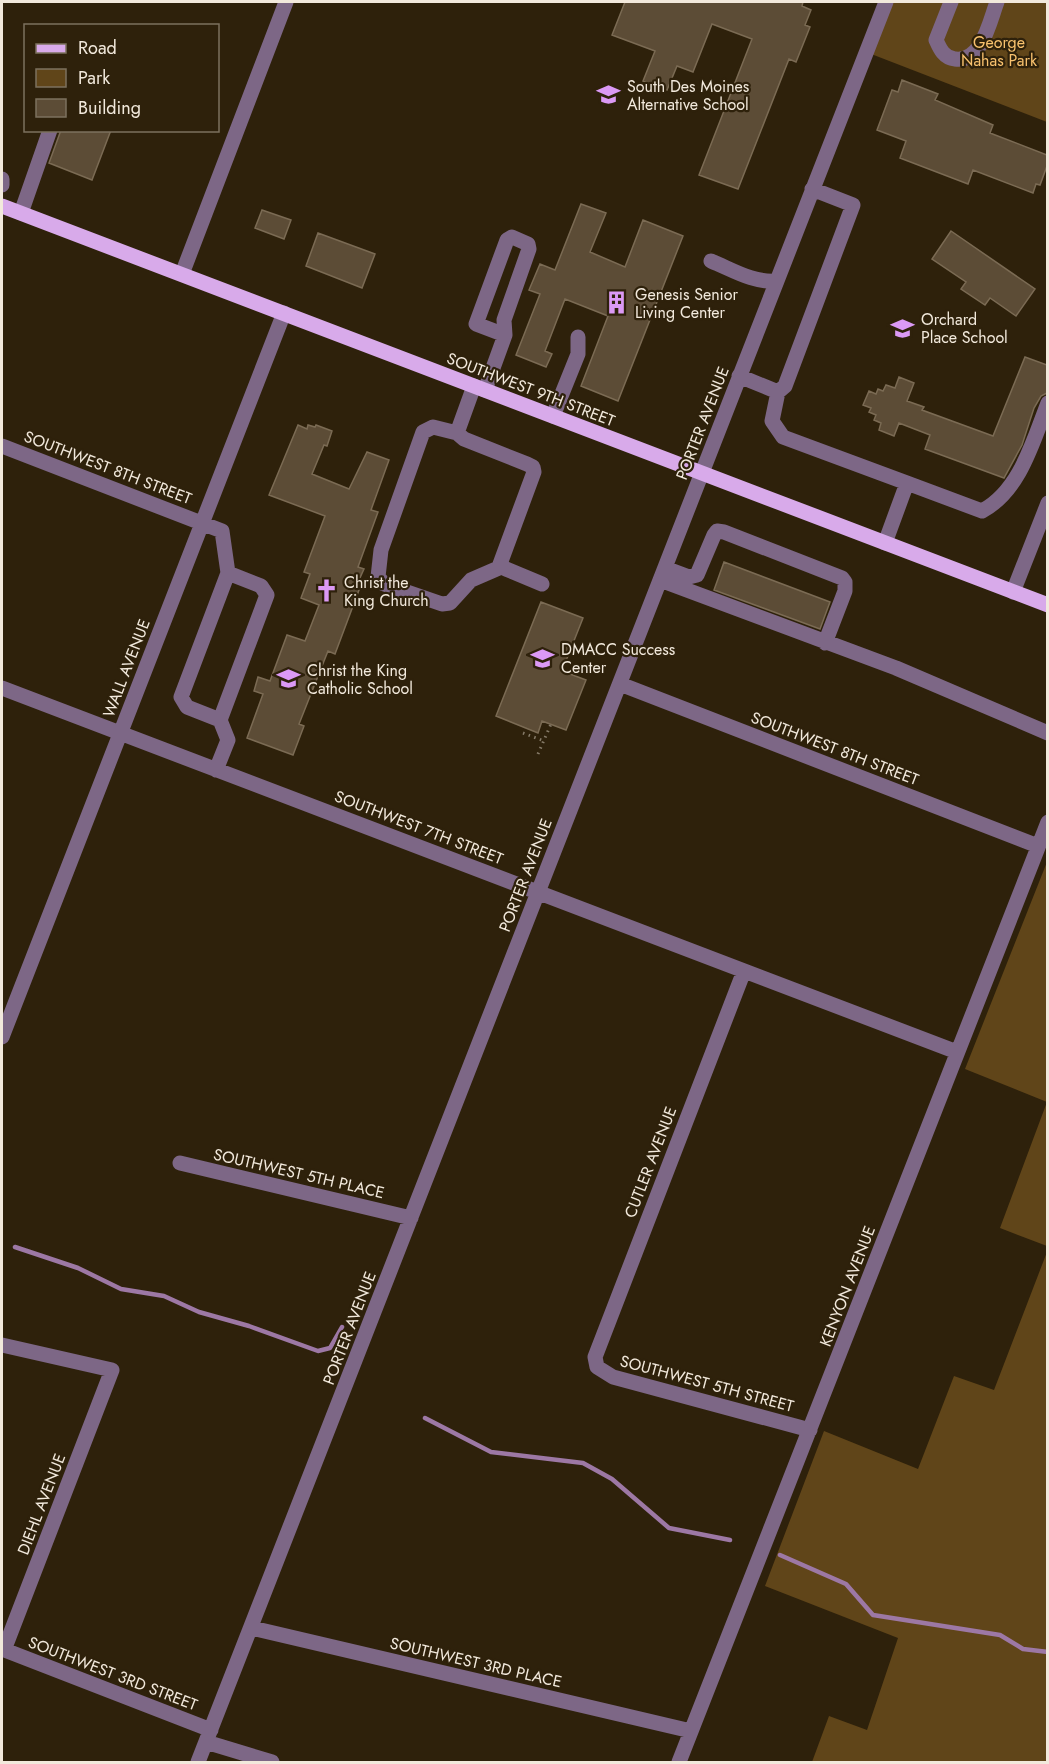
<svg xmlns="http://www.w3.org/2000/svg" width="1049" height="1764" font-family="Jost,sans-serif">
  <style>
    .green { fill: #604519 }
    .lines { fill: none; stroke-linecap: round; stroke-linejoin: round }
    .stream { stroke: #9d78a5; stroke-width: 4.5 }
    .building { fill: #5c4c36; stroke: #7b6b54; stroke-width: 1.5 }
    .path { stroke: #867b69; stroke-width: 3; stroke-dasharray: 1.5 4.5; stroke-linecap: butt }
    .minor { stroke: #7d6786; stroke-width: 15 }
    .major { stroke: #d8aaea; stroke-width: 15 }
    .labels { text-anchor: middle; stroke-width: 4.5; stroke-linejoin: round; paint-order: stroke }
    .park-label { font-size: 16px; fill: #f9c26e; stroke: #2e210b }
    .poi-label { font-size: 16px; fill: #f2e9dc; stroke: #2e210b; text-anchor: start }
    .street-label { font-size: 16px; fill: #f2e9dc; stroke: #2e210b }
  </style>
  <rect width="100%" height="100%" fill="#2e210b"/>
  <path class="green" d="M886,2H1047V122L866,52Z
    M1047,862V1246L1000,1228L1047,1102L965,1069Z
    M1047,1252V1762H812L829,1716L867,1730L898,1638L765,1586L824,1431L918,1469L954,1376L994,1390Z"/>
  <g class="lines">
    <path class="stream" d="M15,1247L78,1268L121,1289L164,1296L199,1312L249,1326L318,1351L330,1348L342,1327
      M425,1418L491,1452L583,1463L612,1479L669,1528L730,1540
      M780,1555L846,1584L873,1615L1000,1635L1023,1649L1048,1652"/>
  </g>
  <path class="building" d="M625,2H803L802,6L811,10L805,25L810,27L796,62L789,59L738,189L699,175L752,39L712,24L693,72L677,66L667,90L643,81L655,51L612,35Z
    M902,80L938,94L935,100L993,125L990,133L1047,155V166L1040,185L1036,184L1033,193L973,170L968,184L900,158L906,141L877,130L892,90L898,92Z
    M61,130H111L92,180L49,163Z
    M581,204L606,213L590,252L625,267L643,220L683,236L618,401L581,386L608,316L565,299L545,351L552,354L546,367L516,355L540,294L529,290L540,264L555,270Z
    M262,210L291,220L284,239L255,228Z
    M951,231L1035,289L1016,316L990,298L985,305L961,289L966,282L932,259Z
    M318,233L375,254L362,288L306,266Z
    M1025,357L1047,365V393L1041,396L1034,408L1022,445L1004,478L925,449L930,435L899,423L894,436L879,430L881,423L874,420L876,415L869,412L871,408L863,405L869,391L876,394L878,389L883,391L886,385L895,388L899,377L914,383L907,401L924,407L922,410L993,436Z
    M298,425L307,429L308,425L315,427L316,425L332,431L327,446L324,445L312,474L349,489L367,452L389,460L371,510L378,512L358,567L364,569L359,580L362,582L335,654L328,651L299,724L304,726L293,755L247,738L263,694L254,691L258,677L270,681L287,635L305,641L319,605L301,598L310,574L304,572L325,516L269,495Z
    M724,562L830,602L820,629L714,590Z
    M541,602L583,618L562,671L586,680L566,730L542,721L538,733L496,716Z"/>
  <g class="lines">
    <path class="path" d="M523,733L544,741
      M538,754L551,724"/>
    <path class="minor" d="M951,2L936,40C940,49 944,58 955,59C982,63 990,20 997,2
      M2,179V185
      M21,213L50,130
      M711,261C733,270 753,283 777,281
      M182,274L286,2
      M739,376L778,392L785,386L853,205L812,189
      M474,386L457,433L464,439L527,464L533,467L534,472L500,564L506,569L542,584
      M485,390L505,335L504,320L529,249L528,244L512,237L507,240L476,324L505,335
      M778,392L772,421L783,437L907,483L885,543
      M553,416L578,354V337
      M457,433L433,427L423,432L381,550L378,577L384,584L442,604L450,603L471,580L501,567
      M2,446L222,531L228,573L261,586L267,595L220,720L228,740L216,770
      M907,483L982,511C1020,491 1033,441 1048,403
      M665,568L689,577L697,575L714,535L717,531L724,532L842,578L845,582V591L825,643
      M660,580L896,668L1048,733
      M1013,592L1048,503
      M620,684L1038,846
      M2,688L957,1052
      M220,720L187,707L181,697L228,573
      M744,971L595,1357L597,1367L613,1377L810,1430
      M2,1037L284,313
      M180,1163L411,1218
      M2,1345L112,1370L4,1650
      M252,1628L691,1731
      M2,1649L211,1730
      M206,1742L272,1762
      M198,1762L886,2
      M679,1762L1048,822"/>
    <path class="major" d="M2,206L1048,605"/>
  </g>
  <defs>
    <symbol id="school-bare" viewBox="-9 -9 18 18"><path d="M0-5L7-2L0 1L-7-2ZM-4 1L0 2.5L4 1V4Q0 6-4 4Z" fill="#db99f5" stroke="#2e210b" stroke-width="2.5" paint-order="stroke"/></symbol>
    <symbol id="building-bare" viewBox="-9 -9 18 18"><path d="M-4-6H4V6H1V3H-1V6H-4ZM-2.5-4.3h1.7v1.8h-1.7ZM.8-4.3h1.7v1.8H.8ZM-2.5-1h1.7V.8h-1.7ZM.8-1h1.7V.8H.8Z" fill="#db99f5" stroke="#2e210b" stroke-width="2.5" paint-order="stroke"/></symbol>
    <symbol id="church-bare" viewBox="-9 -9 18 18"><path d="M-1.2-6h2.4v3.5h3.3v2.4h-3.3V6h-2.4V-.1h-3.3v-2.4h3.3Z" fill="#db99f5" stroke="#2e210b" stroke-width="2.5" paint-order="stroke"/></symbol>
    <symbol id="university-bare" viewBox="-9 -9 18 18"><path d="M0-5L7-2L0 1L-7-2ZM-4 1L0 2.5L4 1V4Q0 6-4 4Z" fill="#db99f5" stroke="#2e210b" stroke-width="2.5" paint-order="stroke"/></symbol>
  </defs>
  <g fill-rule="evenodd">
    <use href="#school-bare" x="592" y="78" width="33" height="33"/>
    <use href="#building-bare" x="600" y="286" width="33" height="33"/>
    <use href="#school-bare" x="886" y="312" width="33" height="33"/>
    <use href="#church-bare" x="310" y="574" width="33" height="33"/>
    <use href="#university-bare" x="526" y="642" width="33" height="33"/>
    <use href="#school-bare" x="272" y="662" width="33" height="33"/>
  </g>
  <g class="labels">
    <g class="park-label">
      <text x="999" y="48">George<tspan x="999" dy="18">Nahas Park</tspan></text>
    </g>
    <g class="poi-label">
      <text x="627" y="92">South Des Moines<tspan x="627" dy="18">Alternative School</tspan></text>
      <text x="635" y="300">Genesis Senior<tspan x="635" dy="18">Living Center</tspan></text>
      <text x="921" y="325">Orchard<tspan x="921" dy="18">Place School</tspan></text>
      <text x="344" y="588">Christ the<tspan x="344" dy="18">King Church</tspan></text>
      <text x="561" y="655">DMACC Success<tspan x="561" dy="18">Center</tspan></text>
      <text x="307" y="676">Christ the King<tspan x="307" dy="18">Catholic School</tspan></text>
    </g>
    <g class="street-label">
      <text transform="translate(531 389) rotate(21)" y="6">SOUTHWEST 9TH STREET</text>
      <text transform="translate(702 423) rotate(-69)" y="6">PORTER AVENUE</text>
      <text transform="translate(108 467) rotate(21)" y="6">SOUTHWEST 8TH STREET</text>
      <text transform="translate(126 668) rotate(-69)" y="6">WALL AVENUE</text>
      <text transform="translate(835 748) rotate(21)" y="6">SOUTHWEST 8TH STREET</text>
      <text transform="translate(419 827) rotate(21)" y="6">SOUTHWEST 7TH STREET</text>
      <text transform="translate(525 875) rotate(-69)" y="6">PORTER AVENUE</text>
      <text transform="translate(650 1162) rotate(-69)" y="6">CUTLER AVENUE</text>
      <text transform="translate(299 1173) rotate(13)" y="6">SOUTHWEST 5TH PLACE</text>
      <text transform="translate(847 1286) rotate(-69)" y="6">KENYON AVENUE</text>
      <text transform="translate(349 1328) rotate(-69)" y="6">PORTER AVENUE</text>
      <text transform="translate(707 1383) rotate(15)" y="6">SOUTHWEST 5TH STREET</text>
      <text transform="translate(41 1504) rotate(-69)" y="6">DIEHL AVENUE</text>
      <text transform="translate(476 1662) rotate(13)" y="6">SOUTHWEST 3RD PLACE</text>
      <text transform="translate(113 1673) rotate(21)" y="6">SOUTHWEST 3RD STREET</text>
    </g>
  </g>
  <rect width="1049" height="1764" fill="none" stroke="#f2e9dc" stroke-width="6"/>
  <rect x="24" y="24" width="195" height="108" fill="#2e210b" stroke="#7c715f" stroke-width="1.5"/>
  <rect x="36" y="44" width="30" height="9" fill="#d8aaea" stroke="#7c715f" stroke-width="1.5"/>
  <text x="78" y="54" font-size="18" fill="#f2e9dc">Road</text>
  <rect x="36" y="69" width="30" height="18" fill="#604519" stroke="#7c715f" stroke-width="1.5"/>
  <text x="78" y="84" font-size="18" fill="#f2e9dc">Park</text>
  <rect x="36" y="99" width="30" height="18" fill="#5c4c36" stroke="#7c715f" stroke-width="1.5"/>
  <text x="78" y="114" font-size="18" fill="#f2e9dc">Building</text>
</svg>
